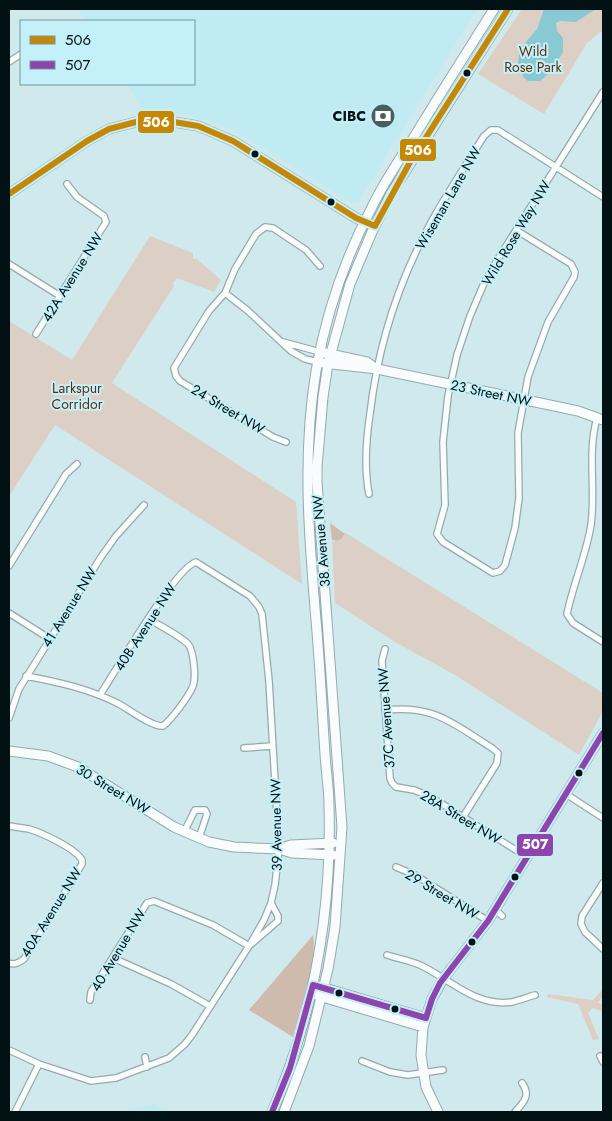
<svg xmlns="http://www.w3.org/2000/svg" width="612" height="1121" font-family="Jost,sans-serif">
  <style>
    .built { fill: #c1ebf2 }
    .green { fill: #dcd0c6 }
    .forest { fill: #cfbbad }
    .water { fill: #89c9d4 }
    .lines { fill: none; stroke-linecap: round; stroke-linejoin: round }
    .street-casing { stroke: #96aaad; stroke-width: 8 }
    .secondary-casing { stroke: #96aaad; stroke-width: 11 }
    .street { stroke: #f8fcfc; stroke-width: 5.5 }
    .secondary { stroke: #f8fcfc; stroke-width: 9 }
    .bus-1-casing { stroke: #c4f1f9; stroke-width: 10 }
    .bus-2-casing { stroke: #c4f1f9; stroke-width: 10 }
    .bus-1 { stroke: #c68804; stroke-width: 6 }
    .bus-2 { stroke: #8e44ad; stroke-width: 6 }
    .bus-dot { fill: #021114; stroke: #c4f1f9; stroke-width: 2 }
    .labels { text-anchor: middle; stroke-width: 4; stroke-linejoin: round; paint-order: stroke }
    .park-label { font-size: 14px; fill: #612c0b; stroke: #c4f1f9 }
    .poi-label { font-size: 14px; font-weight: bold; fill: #021114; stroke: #c4f1f9; text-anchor: end }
    .street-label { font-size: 14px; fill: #021114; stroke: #c4f1f9 }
    .line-badge { stroke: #c4f1f9; stroke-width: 2 }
    .badge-label { font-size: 14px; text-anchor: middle; font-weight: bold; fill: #fff }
  </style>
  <rect width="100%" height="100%" fill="#d0e9ed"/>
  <path class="built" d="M78,9H477L358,202L352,203L233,130L221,125L188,115L166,112L145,113L126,84H194V21H86Z
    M154,1104L169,1112H122Z"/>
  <path class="green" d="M522,9H603V30L587,43L544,114L478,74Z
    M150,236L193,253V259H197L221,280L214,292L177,278L173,283L174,286L112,383L296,502L302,584L55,425L9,496V321L72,360Z
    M344,532L603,693V711L579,755L455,675L395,642L335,603L332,540L334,542L345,534Z
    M603,989V997L598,1002L603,1005V1012L593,1008L588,1013L599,1039L593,1040L578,1004L547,997L548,994L593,1000Z"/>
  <path class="forest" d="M330,523L345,534L341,539L337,541L332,540Z
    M313,935C318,961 300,1011 293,1037L249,1010Z"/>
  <path class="water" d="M544,9H596L576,22L560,21L556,23L557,31L563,38V52L559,59L556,68L540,81H528L524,78L518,64L519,54L521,48L537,29Z"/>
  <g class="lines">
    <defs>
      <path id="street" d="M9,62L21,54
        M516,230L571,264L575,272L574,277L548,322L528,377L518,433L519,498L515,528L505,565L500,571L493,573L443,542L437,534L445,505L443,442L448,396L457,355L470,316L485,281L498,259L603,92
        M9,264L60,296
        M225,293L247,310L291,351L305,359L318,362
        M36,334L106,222L104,216L77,197L67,184
        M283,342L320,352
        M597,418C587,453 596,489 591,525C586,556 573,584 567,614L573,623L603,642
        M286,442L273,437L180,381L176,376L174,368L209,311L225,293L235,269L256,234L265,227L273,228L306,250L320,266
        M369,494C364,468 366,440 370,414C378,345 400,277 434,217C450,189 467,163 484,136L491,130H498L603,197
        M9,566L66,474L77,464
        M9,613L50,639
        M385,649L382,661L390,778L392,783L396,787L414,790L431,797L527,857
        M26,676C58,682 90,689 119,704C130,710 152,727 163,726C172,719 189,696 193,686C196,678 194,651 188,644C179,635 160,626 149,619
        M385,710C435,705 452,723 492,748L498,753L497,763L463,817
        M9,718L19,689L101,557L116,536L144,505
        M244,748L273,746
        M566,794L603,818
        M9,826C15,827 22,828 29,829C42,833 75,848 82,860V864L24,959C18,963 15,965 9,963
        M184,832L195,810H205L207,814L199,838
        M396,867L415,875L488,921
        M603,883L582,916L581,924L585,932L603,949
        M495,909L502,916
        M387,955C399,959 413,961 424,967C453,982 477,1007 512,1002C520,1000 528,997 535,995
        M113,958L171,984L210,1006
        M90,1000L91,992L147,903L154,901L213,925L249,946L278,921V916L271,903
        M9,1050L39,1064L91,1081L116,1078L169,1058L185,1044L192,1035L249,946L264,920L271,903L275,885L279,849L269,681L262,614L259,607L250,596L199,564L196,562C175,568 115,672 100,695
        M600,1056L603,1062
        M145,1057L147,1067
        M362,1061L390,1072L408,1075L443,1070
        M15,1112L39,1064
        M515,1112C524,1102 531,1095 522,1083"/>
      <path id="secondary" d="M9,194L87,141L109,129L136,122H174L198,126L233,141L356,218L369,224
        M325,353L367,362L375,368
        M323,363L377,369L545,404L578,411L603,420
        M9,751L48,756L78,767L174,827L209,842L234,847L279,849L292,853L333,855
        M279,849L291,845L333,843
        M318,986L426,1018
        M316,995L423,1027
        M272,1112C313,1016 332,911 329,806C329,789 326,771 325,754C322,709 320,665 316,620C309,538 302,454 316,371C326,314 345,258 372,207C384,182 399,160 414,137C440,94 467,52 494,9
        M284,1112L309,1046L328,969L335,927L342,827L317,482V467L323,397L328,364L350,284L358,265L372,232L391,194L508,9
        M438,1112L426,1087L421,1055L423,1027L432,999L443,979L488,921L603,733"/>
    </defs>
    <use href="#street" class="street-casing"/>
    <use href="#secondary" class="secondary-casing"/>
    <use href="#street" class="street"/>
    <use href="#secondary" class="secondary"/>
    <defs>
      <path id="bus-1" d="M9,194L87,141L109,129L136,122H174L198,126L233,141L356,218L375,226L409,164L508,9"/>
      <path id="bus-2" d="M313,985L426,1018
        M426,1018L432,999L440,983L488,921L603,733
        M272,1112L290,1068L313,985"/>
    </defs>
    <use href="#bus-1" class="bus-1-casing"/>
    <use href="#bus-2" class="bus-2-casing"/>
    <use href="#bus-1" class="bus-1"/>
    <use href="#bus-2" class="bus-2"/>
  </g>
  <defs>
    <symbol id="bank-disc" viewBox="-11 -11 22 22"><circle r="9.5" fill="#4a5d60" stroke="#c4f1f9"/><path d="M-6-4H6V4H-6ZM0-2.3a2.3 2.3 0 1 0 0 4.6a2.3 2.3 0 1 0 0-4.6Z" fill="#fff"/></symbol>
  </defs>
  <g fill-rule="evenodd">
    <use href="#bank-disc" x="369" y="102" width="28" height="28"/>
  </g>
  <g class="bus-dot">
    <circle cx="467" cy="73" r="4.5"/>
    <circle cx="255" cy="154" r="4.5"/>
    <circle cx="331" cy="202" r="4.5"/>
    <circle cx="579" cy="773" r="4.5"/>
    <circle cx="515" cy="877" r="4.5"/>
    <circle cx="472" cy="942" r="4.5"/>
    <circle cx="339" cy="993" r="4.5"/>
    <circle cx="395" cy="1009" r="4.5"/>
  </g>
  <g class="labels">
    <g class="park-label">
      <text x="533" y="56">Wild<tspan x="533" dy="16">Rose Park</tspan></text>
      <text x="77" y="393">Larkspur<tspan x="77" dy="16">Corridor</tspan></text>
    </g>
    <g class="poi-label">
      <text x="366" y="121">CIBC</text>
    </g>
    <g class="street-label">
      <text transform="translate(448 198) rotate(-60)" y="5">Wiseman Lane NW</text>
      <text transform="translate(516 233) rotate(-59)" y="5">Wild Rose Way NW</text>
      <text transform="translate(72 277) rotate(-58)" y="5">42A Avenue NW</text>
      <text transform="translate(491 393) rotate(12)" y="5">23 Street NW</text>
      <text transform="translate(228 409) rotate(31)" y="5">24 Street NW</text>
      <text transform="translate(321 541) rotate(-95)" y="5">38 Avenue NW</text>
      <text transform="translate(69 607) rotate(-58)" y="5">41 Avenue NW</text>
      <text transform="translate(145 627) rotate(-57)" y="5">40B Avenue NW</text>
      <text transform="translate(386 718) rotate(-94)" y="5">37C Avenue NW</text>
      <text transform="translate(113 789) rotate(31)" y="5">30 Street NW</text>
      <text transform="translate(461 817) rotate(31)" y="5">28A Street NW</text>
      <text transform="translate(276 825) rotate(-91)" y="5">39 Avenue NW</text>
      <text transform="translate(442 894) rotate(31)" y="5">29 Street NW</text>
      <text transform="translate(51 912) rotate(-58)" y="5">40A Avenue NW</text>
      <text transform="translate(118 950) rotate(-59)" y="5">40 Avenue NW</text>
    </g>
  </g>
  <g class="line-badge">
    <rect x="137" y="110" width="38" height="24" rx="5" fill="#c68804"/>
    <rect x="399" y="138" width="38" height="24" rx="5" fill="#c68804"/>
    <rect x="516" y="833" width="38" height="24" rx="5" fill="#8e44ad"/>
  </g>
  <g class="badge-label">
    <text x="156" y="127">506</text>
    <text x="418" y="155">506</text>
    <text x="535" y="849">507</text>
  </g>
  <rect width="612" height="1121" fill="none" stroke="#021114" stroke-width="20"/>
  <rect x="20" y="20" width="175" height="65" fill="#c4f1f9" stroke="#76979d"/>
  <rect x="30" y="36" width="25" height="8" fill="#c68804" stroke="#76979d"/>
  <text x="65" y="45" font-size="15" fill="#021114">506</text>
  <rect x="30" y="61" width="25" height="8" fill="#8e44ad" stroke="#76979d"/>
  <text x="65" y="70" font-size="15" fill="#021114">507</text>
</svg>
